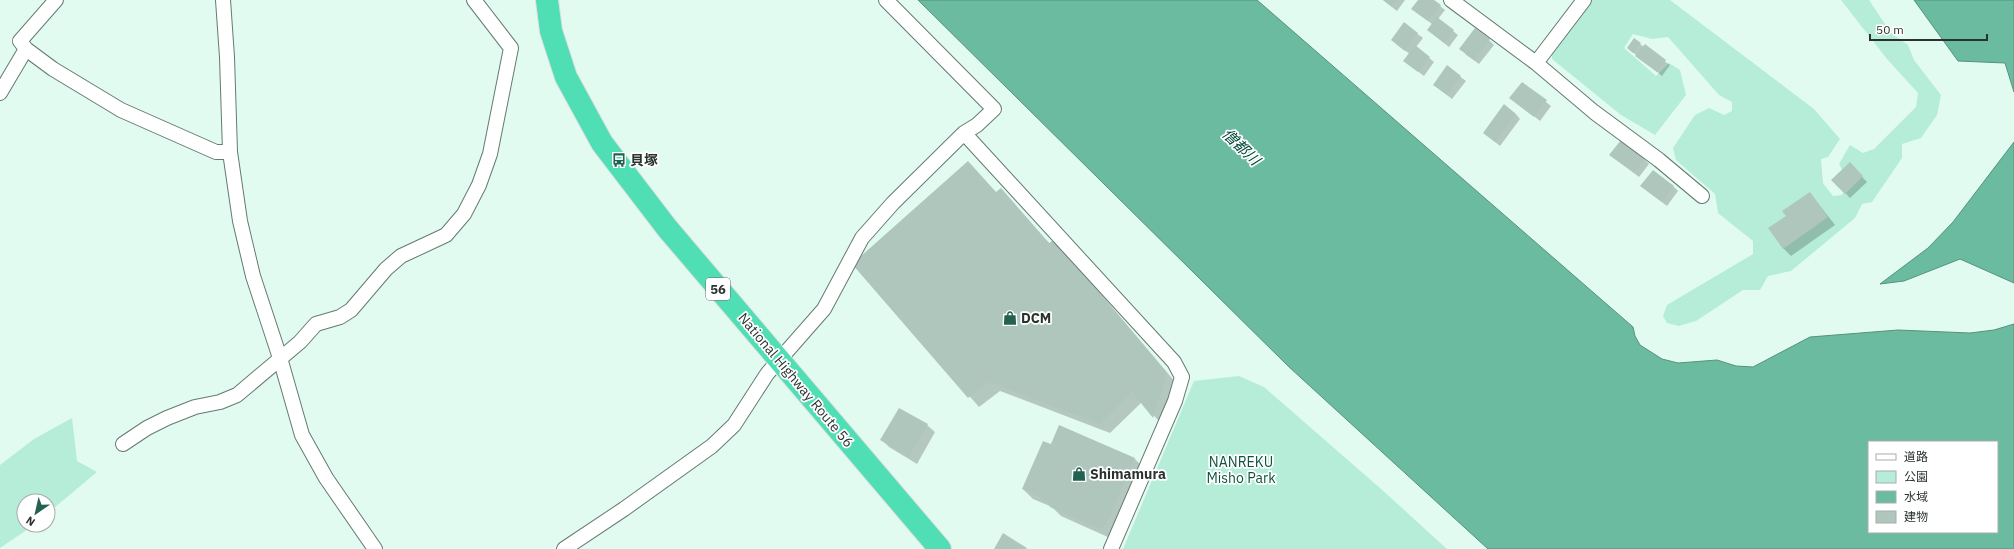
<svg xmlns="http://www.w3.org/2000/svg" width="2014" height="549" font-family="'IBM Plex Sans','Noto Sans JP',sans-serif">
  <style>
    .green { fill: #b5edd8 }
    .water { fill: #6bbba0; stroke: #57927e; fill-rule: evenodd }
    .shadow { fill: #0003 }
    .building { fill: #afc6bd }
    .lines { fill: none; stroke-linecap: round; stroke-linejoin: round }
    .street-casing { stroke: #647a72; stroke-width: 16 }
    .highway-casing { stroke: #dddede; stroke-width: 24 }
    .street { stroke: #fff; stroke-width: 14 }
    .highway { stroke: #50deb5; stroke-width: 22 }
    .labels { text-anchor: middle; stroke-width: 3.5; stroke-linejoin: round; paint-order: stroke }
    .shield { fill: #fff; stroke: #69706d; stroke-width: 1 }
    .shield-label { font-size: 13px; font-weight: bold; fill: #29322f }
    .poi-label { font-size: 14px; font-weight: bold; fill: #29322f; stroke: #fff; text-anchor: start }
    .street-label { font-size: 14px; fill: #29322f; stroke: #fff }
    .park-label { font-size: 14px; fill: #105240; stroke: #fff }
    .water-label { font-size: 15px; font-style: italic; fill: #004736; stroke: #fff }
  </style>
  <rect width="100%" height="100%" fill="#e2fbf1"/>
  <path class="green" d="M1592,0H1670L1814,109L1840,139L1828,157L1821,159L1823,183L1833,196L1842,195L1849,183L1839,164L1850,145L1863,153L1874,149L1916,107L1918,93L1887,59L1841,0H1869L1891,33L1908,45L1914,60L1941,95L1937,115L1921,138L1902,144V158L1872,202L1862,204L1855,218L1791,271L1768,276L1760,290H1743L1696,321L1679,326L1667,323L1663,316L1667,305L1753,254V241L1718,213L1715,194L1676,160L1673,148L1695,115L1709,108L1724,115L1732,111V102L1719,95L1668,37L1652,39L1633,34L1624,48L1656,76L1669,63L1680,70L1686,95L1655,135L1621,115L1552,59V52Z
    M1239,376L1264,387L1380,488L1447,549H1123L1194,381Z
    M72,418L77,461L97,472L48,513V501H24V525H34L0,548V465L34,439Z"/>
  <path class="water" d="M918,0H1257L1633,327L1635,336L1640,345L1662,359L1678,363L1717,360L1736,366L1753,367L1810,337L1898,330L1970,333L1994,330L2014,324V549H1488L1288,366ZM1869,442H1997V532H1869Z
    M1914,0H2014V92L2005,63L1958,61Z
    M2014,142V283L1960,259L1904,281L1880,284L1928,248L1953,222Z"/>
  <path class="shadow" d="M1383,0H1405L1397,11Z
    M1419,0H1433L1445,10L1438,19L1458,35L1449,47L1433,34L1432,24L1417,13Z
    M1404,24L1423,38L1416,47L1434,62L1424,76L1404,61L1410,54L1397,45Z
    M1489,40L1494,45L1479,64L1465,54Z
    M1640,44L1670,65L1662,76L1630,50Z
    M1447,67L1466,81L1452,99L1439,89Z
    M1522,83L1551,106L1540,121L1511,98Z
    M1516,114L1520,119L1500,146L1484,133Z
    M1611,155L1644,159L1649,164L1639,177Z
    M1850,164L1867,182L1850,198L1833,180Z
    M1674,187L1678,191L1667,206L1647,191Z
    M997,193L1050,244L1064,250L1176,383L1163,426L1142,402L1110,433L1000,391L979,407L854,264Z
    M1810,193L1835,225L1791,256L1783,248L1787,216Z
    M900,409L927,425L935,432L917,464L889,447L882,440Z
    M1060,426L1135,459L1144,468L1110,538L1061,516L1052,507L1033,499L1023,489L1051,445Z"/>
  <path class="building" d="M1383,0H1397L1392,7Z
    M1418,0H1434L1441,5L1428,21L1411,9Z
    M1437,17L1454,30L1444,43L1427,30Z
    M1404,22L1418,33L1405,51L1391,40Z
    M1475,28L1490,39L1474,60L1459,49Z
    M1634,38L1641,43L1633,53L1627,48Z
    M1645,44L1666,60L1657,72L1635,56Z
    M1415,45L1430,57L1418,72L1403,61Z
    M1447,65L1461,76L1447,95L1433,85Z
    M1522,82L1547,100L1534,117L1509,98Z
    M1504,104L1516,114L1495,142L1483,133Z
    M1621,140L1645,158L1634,173L1609,155Z
    M968,161L996,192L1001,188L1049,243L1054,240L1167,373L1153,418L1132,392L1100,424L989,382L968,398L852,264Z
    M1850,162L1863,176L1845,194L1831,180Z
    M1653,170L1674,186L1662,202L1640,186Z
    M1810,192L1828,217L1783,249L1768,228L1786,216L1782,211Z
    M899,408L928,424L909,457L880,440Z
    M1059,425L1135,458L1106,525L1100,529L1050,507L1049,502L1022,489L1043,441L1051,444Z
    M1003,533L1027,548L1026,549H994Z"/>
  <g class="lines">
    <defs>
      <path id="street" d="M223,0L227,57L230,152L240,221L253,276L280,358L302,435L326,478L375,549
        M1451,0L1536,63L1594,112L1659,160L1702,196
        M26,49L53,69L121,110L216,152H230
        M1536,63L1584,0
        M0,93L26,49L20,41L56,0
        M964,133L1174,362L1182,377L1175,401L1111,549
        M123,444L147,428L167,418L195,407L220,402L237,395L300,342L316,324L340,317L351,310L386,269L401,256L446,235L464,214L479,185L490,154L511,48L474,0
        M564,549L624,509L712,446L734,425L767,374L824,309L862,238L893,203L964,133L977,125L994,109L886,0"/>
      <path id="highway" d="M547,0L551,31L566,77L602,143L667,228L940,549"/>
    </defs>
    <use href="#street" class="street-casing"/>
    <use href="#highway" class="highway-casing"/>
    <use href="#street" class="street"/>
    <use href="#highway" class="highway"/>
  </g>
  <defs>
    <symbol id="bus-bare" viewBox="-9 -9 18 18"><path d="M-5-6H5V4H4V6H2V4H-2V6H-4V4H-5ZM-3.5-4V0h7V-4ZM-3.5 1.2v1.5H-2V1.2ZM2 1.2v1.5H3.5V1.2Z" fill="#236250" stroke="#fff" stroke-width="2.5" paint-order="stroke"/></symbol>
    <symbol id="shop-bare" viewBox="-9 -9 18 18"><path d="M-5-2.5h2.3a2.7 3.5 0 0 1 5.4 0H5L5.5 6h-11ZM-1.5-2.5h3a1.5 2.3 0 0 0-3 0Z" fill="#236250" stroke="#fff" stroke-width="2.5" paint-order="stroke"/></symbol>
  </defs>
  <g fill-rule="evenodd">
    <use href="#bus-bare" x="609" y="150" width="20" height="20"/>
    <use href="#shop-bare" x="1000" y="308" width="20" height="20"/>
    <use href="#shop-bare" x="1069" y="464" width="20" height="20"/>
  </g>
  <g class="labels">
    <rect class="shield" x="706" y="278" width="24" height="22" rx="3"/>
    <g class="shield-label">
      <text x="718" y="294">56</text>
    </g>
    <g class="poi-label">
      <text x="630" y="165">貝塚</text>
      <text x="1021" y="323">DCM</text>
      <text x="1090" y="479">Shimamura</text>
    </g>
    <g class="street-label">
      <text transform="translate(796 380) rotate(50)" y="5">National Highway Route 56</text>
    </g>
    <g class="park-label">
      <text x="1241" y="467">NANREKU<tspan x="1241" dy="16">Misho Park</tspan></text>
    </g>
    <g class="water-label">
      <text transform="translate(1241 147) rotate(44)" y="5">僧都川</text>
    </g>
  </g>
  <rect x="1868" y="441" width="130" height="92" fill="#ffffff" stroke="#a9adac"/>
  <rect x="1876" y="454" width="20" height="6" fill="#ffffff" stroke="#a9adac"/>
  <text x="1904" y="461" font-size="12" fill="#29322f">道路</text>
  <rect x="1876" y="471" width="20" height="12" fill="#b5edd8" stroke="#a9adac"/>
  <text x="1904" y="481" font-size="12" fill="#29322f">公園</text>
  <rect x="1876" y="491" width="20" height="12" fill="#6bbba0" stroke="#a9adac"/>
  <text x="1904" y="501" font-size="12" fill="#29322f">水域</text>
  <rect x="1876" y="511" width="20" height="12" fill="#afc6bd" stroke="#a9adac"/>
  <text x="1904" y="521" font-size="12" fill="#29322f">建物</text>
  <g transform="translate(36 513) rotate(214)"><circle r="19" fill="#ffffff" stroke="#a9adac"/>
  <path d="M0-3L7 15L0 10L-7 15Z" fill="#236250"/>
  <text y="-6" font-size="11" font-weight="bold" text-anchor="middle" fill="#29322f">N</text>
  </g>
  <path d="M1870 34v6h117v-6" fill="none" stroke="#29322f" stroke-width="2"/>
  <text x="1876" y="34" font-size="12" fill="#29322f" stroke="#ffffff" stroke-width="3" paint-order="stroke">50 m</text>
</svg>
